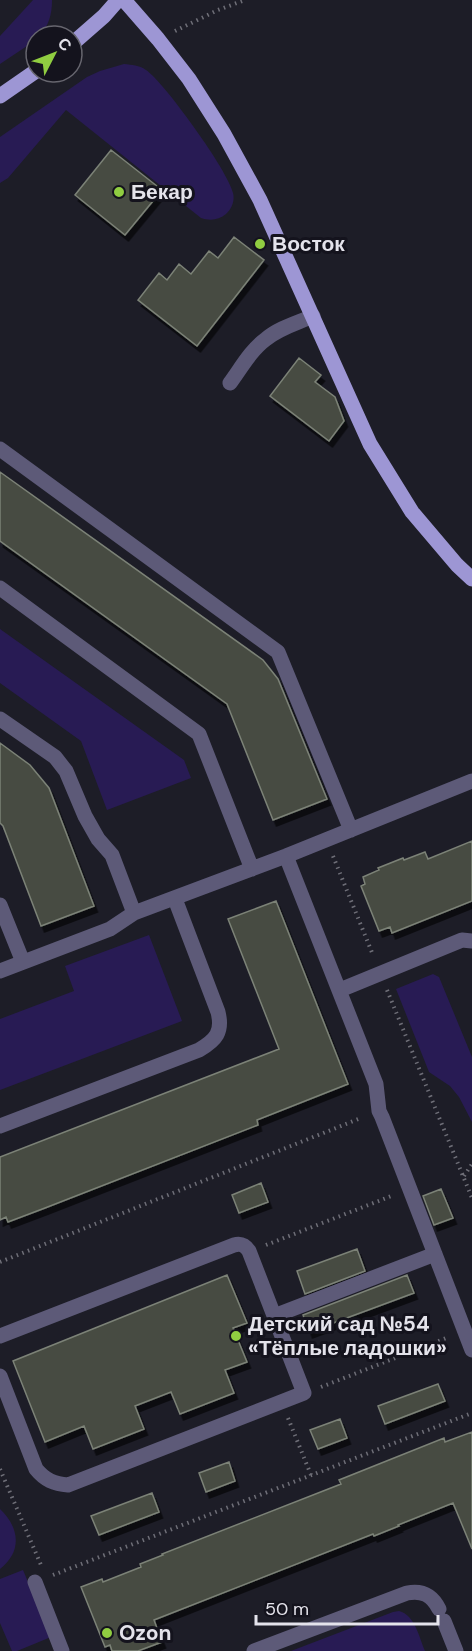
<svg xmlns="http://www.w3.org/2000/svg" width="472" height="1651" font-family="'DM Sans',sans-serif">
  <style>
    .green { fill: #281b54 }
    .building { fill: #474c42; stroke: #7c8277; stroke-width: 1.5; filter: url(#shadow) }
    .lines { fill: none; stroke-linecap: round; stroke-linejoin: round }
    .path { stroke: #6e6e77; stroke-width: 4; stroke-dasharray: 1.5 4.5; stroke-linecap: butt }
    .minor { stroke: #5d5a78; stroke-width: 15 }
    .major { stroke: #9d96d4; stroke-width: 15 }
    .poi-dot { fill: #90cd41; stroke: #14131d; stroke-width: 2 }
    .labels { text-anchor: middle; stroke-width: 6; stroke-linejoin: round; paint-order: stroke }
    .poi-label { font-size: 21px; font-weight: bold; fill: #e4e3eb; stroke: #14131d; text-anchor: start }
  </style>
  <defs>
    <filter id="shadow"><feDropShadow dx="3.5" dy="6" stdDeviation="0" flood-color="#0009"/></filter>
  </defs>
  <rect width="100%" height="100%" fill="#1d1d27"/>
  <path class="green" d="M33,0H52C52,14 49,26 39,36H36V39L33,42L0,64V36Z
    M124,64C132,65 139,65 146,70C164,82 229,172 233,193C235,200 232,209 226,214C219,220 210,221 201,218L66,110L8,178L0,183V137L87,77L100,71Z
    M0,629L184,760L191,778L107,810L81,741L0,683Z
    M149,935L182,1021L0,1090V1019L74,991L65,966Z
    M433,974L439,977L472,1057V1122L459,1097L450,1086L429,1072L396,989Z
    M0,1509C19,1527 23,1551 0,1569Z
    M23,1570L51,1637L17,1651H12L0,1623V1579Z
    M399,1611C415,1615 419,1637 425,1651H291L393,1612Z"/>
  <path class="building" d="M111,150L162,190L125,235L75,195Z
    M234,237L264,260L197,346L138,300L159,273L167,280L179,264L191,274L209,251L218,258Z
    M299,358L321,375L315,382L335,397L344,421L329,441L270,396Z
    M0,472L263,660L278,679L327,799L273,820L227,704L0,541Z
    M0,743L30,765L49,788L94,906L41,926L3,826L0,823Z
    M472,841V901L392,933L390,927L379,931L361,886L365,884L363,877L379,870L378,868L403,858L404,860L425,852L428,859Z
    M276,901L348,1084L257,1120L258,1125L45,1208L8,1222L6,1217L0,1220V1157L279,1049L228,919Z
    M261,1183L268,1202L239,1213L232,1195Z
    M441,1189L453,1218L434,1225L423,1196Z
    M357,1249L365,1271L305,1294L297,1271Z
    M227,1275L247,1323L233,1328L247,1362L225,1370L234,1393L180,1414L171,1392L135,1406L144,1429L93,1449L84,1426L45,1442L13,1361Z
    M407,1275L414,1293L309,1332L303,1315Z
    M438,1384L445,1401L385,1424L378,1406Z
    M340,1419L347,1438L318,1449L310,1430Z
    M472,1432V1549L453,1503L398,1525L399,1526L374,1536L373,1534L154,1620L162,1642L138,1651H112L110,1645L105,1647L81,1587L102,1579L103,1582L141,1567L140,1564L163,1555L162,1554L341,1484L339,1480L444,1438L445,1442Z
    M229,1462L235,1481L206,1492L199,1473Z
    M152,1493L159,1512L99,1535L91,1516Z"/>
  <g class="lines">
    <path class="path" d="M175,31L218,10L245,0
      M333,856L373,955
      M387,990L472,1198
      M464,1176L472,1164
      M266,1245L394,1195
      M0,1262L361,1118
      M321,1387L449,1337
      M288,1418L311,1475
      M0,1469L41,1565
      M53,1575L472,1413"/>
    <path class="minor" d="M230,383C241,368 251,350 266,339C279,328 297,323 313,316
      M0,449L278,652L351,830
      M0,588L199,734L252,869
      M0,719L55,757L66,771L85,816L98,839L112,855L134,913
      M286,856L376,1084L379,1111L382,1117L472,1350
      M0,905L23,962
      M0,971L110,929L134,913L286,856L472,781
      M340,990L462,940L472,941
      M0,1126L199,1050C216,1040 223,1032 218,1012L175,899
      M274,1316L435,1254
      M0,1336L234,1245C241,1243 245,1245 249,1251L304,1393L68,1485C54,1484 45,1480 36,1469L0,1376
      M35,1582L62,1651
      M444,1621L456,1651
      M254,1651L407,1593C422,1590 432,1595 439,1609"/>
    <path class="major" d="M124,0L158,39L189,79L224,134L260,200L370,444L412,512L457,565L472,579
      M72,44L104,16L118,0
      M0,96L36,71"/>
  </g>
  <g class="poi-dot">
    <circle cx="119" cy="192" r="6"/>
    <circle cx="260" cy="244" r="6"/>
    <circle cx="236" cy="1336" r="6"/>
    <circle cx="107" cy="1633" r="6"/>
  </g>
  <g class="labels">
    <g class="poi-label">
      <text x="131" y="199">Бекар</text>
      <text x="272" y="251">Восток</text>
      <text x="248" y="1331">Детский сад №54<tspan x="248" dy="24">«Тёплые ладошки»</tspan></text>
      <text x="119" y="1640">Ozon</text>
    </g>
  </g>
  <g transform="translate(54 54) rotate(48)"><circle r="28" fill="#14131d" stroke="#67666f" stroke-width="1.5"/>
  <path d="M0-4.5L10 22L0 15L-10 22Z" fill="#90cd41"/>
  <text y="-9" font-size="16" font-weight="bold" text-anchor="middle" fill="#e4e3eb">С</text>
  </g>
  <path d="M256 1615v9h182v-9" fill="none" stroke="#e4e3eb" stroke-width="3"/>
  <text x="265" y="1615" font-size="18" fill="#e4e3eb" stroke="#14131d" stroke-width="4.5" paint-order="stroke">50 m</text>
</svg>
